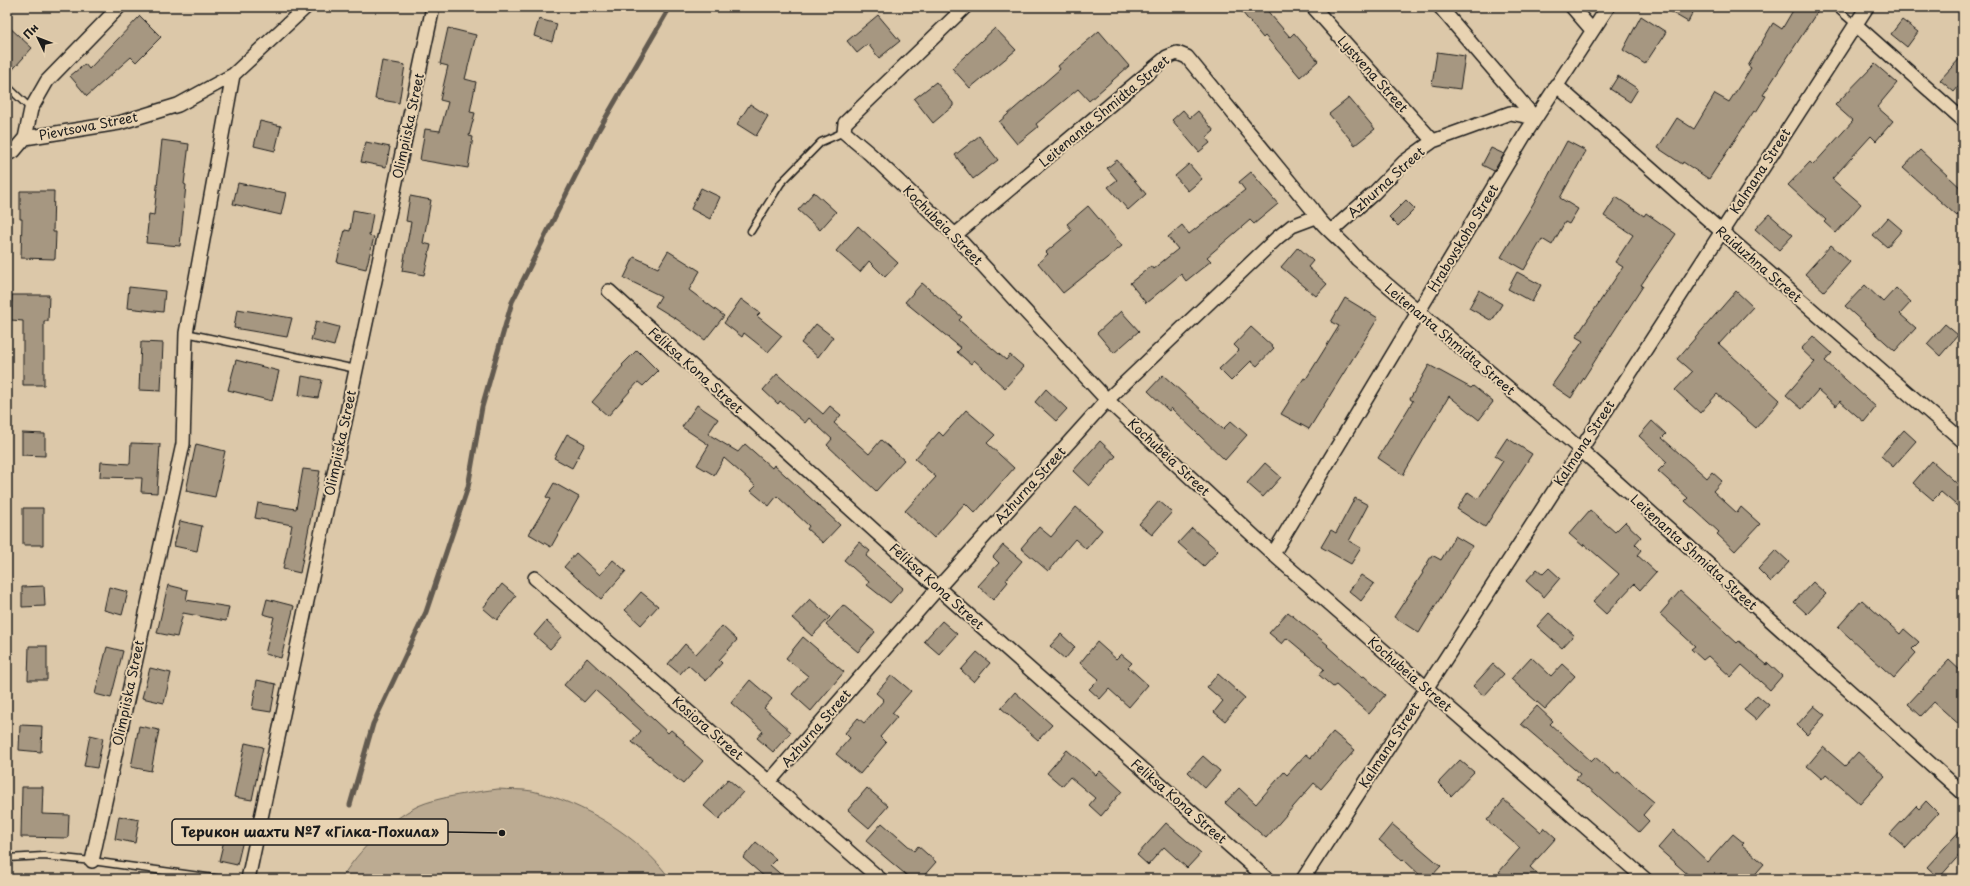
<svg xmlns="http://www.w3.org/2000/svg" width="1970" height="886" font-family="'Playpen Sans',sans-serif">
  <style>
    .green { fill: #bcab92; stroke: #6c6457 }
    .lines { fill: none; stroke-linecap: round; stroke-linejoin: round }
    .stream { stroke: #625a4f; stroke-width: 5 }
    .building { fill: #a69781; stroke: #1c1c1c }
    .lane-casing { stroke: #1c1c1c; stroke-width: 9 }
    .street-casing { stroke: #1c1c1c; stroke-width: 16 }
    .lane { stroke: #e8d3b2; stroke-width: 6 }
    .street { stroke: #e8d3b2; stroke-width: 13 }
    .labels { text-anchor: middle; stroke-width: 4; stroke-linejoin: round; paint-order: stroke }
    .street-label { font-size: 13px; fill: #1c1c1c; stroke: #e8d3b2 }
    .leader { fill: none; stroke: #1c1c1c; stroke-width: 1.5 }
    .callout-dot { fill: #1c1c1c; stroke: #e8d3b2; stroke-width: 1.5 }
    .callout { fill: #e8d3b2; stroke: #1c1c1c; stroke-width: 1.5 }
    .callout-label { font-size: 14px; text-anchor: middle; font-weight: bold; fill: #1c1c1c }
  </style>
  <rect width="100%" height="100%" fill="#dcc8a9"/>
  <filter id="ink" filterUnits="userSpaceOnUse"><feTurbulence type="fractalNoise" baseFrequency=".025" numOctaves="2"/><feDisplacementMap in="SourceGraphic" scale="8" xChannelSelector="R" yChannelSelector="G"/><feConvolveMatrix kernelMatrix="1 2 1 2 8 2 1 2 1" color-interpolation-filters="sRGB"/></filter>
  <g filter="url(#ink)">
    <path class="green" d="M498,789C509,790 522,789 532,791C582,802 641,837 670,879H341C358,851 388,821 418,806C438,797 476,792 498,789Z"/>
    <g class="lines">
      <path class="stream" d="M350,805L373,724L426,612L468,487L482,407L512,302L598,131L670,7"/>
    </g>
    <path class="building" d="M1238,7H1264L1290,37L1294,33L1318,61L1300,77L1265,36L1263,38Z
      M1662,7H1696L1688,22Z
      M1795,7H1808L1817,12L1763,95L1766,96L1756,112L1754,111L1709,179L1683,162L1682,164L1658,148L1677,118L1694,129L1715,94L1729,102L1751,68L1748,66L1773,23L1782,29Z
      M878,15L900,41L879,58L868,44L857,53L847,41Z
      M140,16L161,37L136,62L131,57L87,96L70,76L85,64L89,69Z
      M1641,16L1666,32L1645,64L1623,50Z
      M539,19L557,24L552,42L534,36Z
      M1902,20L1918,32L1907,47L1891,34Z
      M7,25L32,48L7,76Z
      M448,28L476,35L465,79L476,82L470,112L475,113L469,136L473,137L468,168L420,160L425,129L440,131L448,102L440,100L448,66L440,64Z
      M995,28L1016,50L970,88L952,68Z
      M1099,31L1129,66L1089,101L1078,89L1036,124L1038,127L1017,144L999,122L1060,69L1058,66Z
      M1437,52L1465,56L1460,89L1432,85Z
      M1963,55V81L1954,92L1940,80Z
      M382,61L405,65L399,103L375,99Z
      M1875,64L1897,83L1877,107L1893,121L1876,141L1871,136L1832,179L1861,204L1836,233L1824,222L1826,220L1788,185L1810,162L1813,165L1853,121L1835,105Z
      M1618,76L1638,89L1630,102L1610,89Z
      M936,82L953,103V106L933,123L914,99Z
      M1349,98L1375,129L1355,145L1329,114Z
      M750,104L768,116L756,136L737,124Z
      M1183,110L1190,118L1198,111L1214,131L1206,138L1210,143L1199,152L1172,120Z
      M260,121L281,126L275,151L254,146Z
      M979,136L998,160L973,179L955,155Z
      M162,140L189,144L184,184L186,185L180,246L146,243L149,214L154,215Z
      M1567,141L1586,151L1560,198L1578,209L1569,224L1565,222L1552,245L1542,239L1524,270L1501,257L1533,204Z
      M366,142L390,147L386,167L361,162Z
      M1491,148L1504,154L1494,171L1482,165Z
      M1920,150L1963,190V209L1957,216L1903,168Z
      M1117,160L1146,194L1128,210L1108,187L1117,180L1107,168Z
      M1189,164L1202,179L1188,191L1175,176Z
      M1251,172L1278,204L1254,224L1250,220L1207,257L1211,261L1186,281L1181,274L1146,303L1130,283L1151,266L1153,269L1178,249L1168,237L1182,225L1189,234L1245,190L1239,182Z
      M238,183L286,193L281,215L233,204Z
      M701,188L720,197L710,219L691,209Z
      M20,191H54L53,232H56L55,259L21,258L22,219H20Z
      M814,192L836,212L820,230L798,210Z
      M410,196L431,200L423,243L431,245L424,275L402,271L411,222L406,221Z
      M1616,197L1644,216L1646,213L1676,234L1641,285L1643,286L1571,398L1552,385L1583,341L1576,337L1623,267L1615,262L1633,235L1604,216Z
      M1406,200L1415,209L1398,226L1389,217Z
      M1088,206L1122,246L1063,293L1038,263L1048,254L1046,252L1072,230L1067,224Z
      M353,210L373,214L369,236L374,237L366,269L337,262L345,230L350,231Z
      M1769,214L1793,235L1779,250L1755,229Z
      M1888,218L1902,230L1887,247L1873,235Z
      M858,226L898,263L885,277L869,261L860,272L836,251Z
      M1831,245L1850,262L1824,291L1805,274Z
      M1298,247L1313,261L1308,267L1327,284L1316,296L1281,267Z
      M668,251L700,271L689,290L724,316L705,340L678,320L655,306L661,296L624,278L634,257L658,268Z
      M1517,272L1541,285L1532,302L1508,289Z
      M922,283L962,317L959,320L1006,360L1010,355L1024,367L1005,388L974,360L971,364L957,352L961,348L905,302Z
      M1865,285L1883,302L1896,288L1911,302L1900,314L1916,328L1895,351L1845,306Z
      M129,287L165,291L163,312L127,308Z
      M1479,290L1502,304L1492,321L1469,308Z
      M1736,291L1753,307L1719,344L1780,400L1756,428L1717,394L1700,413L1675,390L1692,372L1677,359Z
      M12,295H49L48,321H44V385H23V321L11,320Z
      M1345,298L1378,318L1309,429L1281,414L1304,378L1306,379L1339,326L1331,322Z
      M741,299L760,313L757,316L782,336L768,352L744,333L742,337L724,323Z
      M237,309L292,318L287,337L234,328Z
      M1121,311L1139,331L1114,353L1097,333Z
      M316,321L339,327L334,346L311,340Z
      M816,324L833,337L818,357L801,343Z
      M1945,324L1958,335L1940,356L1927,344Z
      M1251,327L1274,348L1257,366L1251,361L1231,381L1219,369L1239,350L1234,345Z
      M1813,336L1832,353L1825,361L1876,407L1864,422L1840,401L1836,406L1818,390L1802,409L1786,395L1815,362L1801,349Z
      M141,342L163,343L161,391L139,390Z
      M637,350L658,371L643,386L638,382L608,416L592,402L623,366L622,365Z
      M236,360L279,371L272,401L228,390Z
      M1429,365L1471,388L1473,386L1493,402L1479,420L1449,396L1403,475L1378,458L1413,401L1410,399Z
      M777,374L823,414L830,406L841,415L834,423L869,454L881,440L904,460L876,491L827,445L832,439L809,418L805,423L780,401L778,404L763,390Z
      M1163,375L1223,429L1231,421L1247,435L1225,460L1171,408L1169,411L1148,391Z
      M302,376L322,380L318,398L299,395Z
      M1046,389L1067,409L1056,421L1035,402Z
      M697,405L718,419L708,434L738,452L745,444L772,468L774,465L840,525L823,543L807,529L809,526L777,496L769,506L751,491L756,486L724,458L714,475L697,465L709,445L682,427Z
      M966,410L995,435L987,443L1014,468L975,513L965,503L934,538L905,511L936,477L915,459L939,432L943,436Z
      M1652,421L1666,434L1662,438L1707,478L1712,472L1722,481L1713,491L1737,513L1741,507L1760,524L1735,551L1717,534L1719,532L1685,501L1688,498L1658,471L1667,462L1639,436Z
      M1904,430L1916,441L1893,467L1881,456Z
      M22,433L45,434V456L22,455Z
      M567,434L585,444L572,468L554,458Z
      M1507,438L1532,454L1485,527L1457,509L1468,492L1478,499L1503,461L1495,456Z
      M1100,441L1116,456L1089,486L1073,471Z
      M131,443L160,444L157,493L141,492L142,478L100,477L101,462L130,464Z
      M196,444L225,451L215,497L186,491Z
      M1932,461L1963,489V511L1941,492L1933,500L1913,483Z
      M1265,463L1281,477L1263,497L1247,483Z
      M303,469L320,471L300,573L283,569L292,525L255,518L258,503L296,509Z
      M554,483L579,497L551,547L529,534L550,499L546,497Z
      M1355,498L1368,505L1349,541L1361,548L1351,564L1321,547L1331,530L1336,533Z
      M1159,501L1172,512L1152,535L1139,524Z
      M1076,507L1102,530L1086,549L1075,539L1048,571L1021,548L1039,527L1051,537Z
      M23,508H43V545H23Z
      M1590,510L1615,532L1625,522L1641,537L1635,544L1641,550L1637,555L1656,572L1640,590L1634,584L1606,614L1593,602L1619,574L1584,544L1583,546L1569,534Z
      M180,521L202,526L197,551L174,546Z
      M1192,528L1218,551L1204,566L1178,543Z
      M1455,536L1472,546L1419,633L1394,617L1423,573L1422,572L1432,555L1441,560Z
      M859,542L870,551L866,556L903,588L890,603L867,585L869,582L844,560Z
      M1003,545L1022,561L1006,580L1008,582L993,600L978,586L999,563L993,557Z
      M1776,550L1789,562L1771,582L1758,569Z
      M576,553L600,575L613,560L626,571L601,599L564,567Z
      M1549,568L1560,578L1544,597L1526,581L1537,569L1543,574Z
      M1361,575L1374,584L1361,601L1349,591Z
      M1813,582L1826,594L1807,614L1794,602Z
      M502,584L516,596L497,620L483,608Z
      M168,585L188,590L186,600L229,607L226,621L183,613L177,637L157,633Z
      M44,586L45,606L22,607V587Z
      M109,587L128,592L122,615L104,610Z
      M1680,591L1737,643L1739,641L1767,665L1768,663L1782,676L1770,690L1742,665L1731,677L1708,656L1703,660L1691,649L1695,646L1660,614Z
      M641,592L658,606L641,625L625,610Z
      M267,599L294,606L281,658L265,654L274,617L263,614Z
      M810,599L830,617L812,636L792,618Z
      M1862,600L1900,634L1904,629L1919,642L1912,649L1916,653L1894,678L1838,627Z
      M843,605L875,632L858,652L826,625Z
      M1288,612L1328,645L1327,646L1362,677L1364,676L1385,695L1369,714L1336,685L1333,687L1319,675L1324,669L1287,638L1282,644L1269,633Z
      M1549,613L1574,635L1562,648L1537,626Z
      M546,621L562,636L550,649L534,635Z
      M942,621L957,634L939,654L924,641Z
      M722,626L737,640L719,660L722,663L706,681L688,665L680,674L668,664L685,644L696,654Z
      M1061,634L1075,647L1065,659L1050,646Z
      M803,637L844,672L811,711L792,694L808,676L786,658Z
      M1097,642L1116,659L1121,654L1132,663L1128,667L1148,685L1129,707L1109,689L1100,699L1089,689L1099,679L1080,663Z
      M29,646H47V680H28Z
      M107,647L123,651L111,698L95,694Z
      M977,652L990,663L974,682L961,670Z
      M1531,657L1551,676L1562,664L1575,676L1545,709L1511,679Z
      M587,658L668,733L671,730L684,741L683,743L703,761L683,784L632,742L641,731L595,690L584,702L564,685Z
      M1949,660L1963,673V728L1934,702L1921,716L1908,704Z
      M1493,664L1504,674L1484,696L1473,686Z
      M150,668L171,673L164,703L142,698Z
      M1218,674L1245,698L1225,721L1214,712L1223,701L1207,687Z
      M892,675L911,691L892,713L897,717L880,737L886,743L860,774L836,754L850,738L845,733L858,718L864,723L884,700L876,693Z
      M257,680L276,684L271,712L252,709Z
      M750,680L772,699L764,708L791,732L773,752L757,738L763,731L731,703Z
      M1015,692L1052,725L1038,740L1001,708Z
      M1757,695L1769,705L1756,720L1744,710Z
      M1537,706L1553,721L1550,724L1591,761L1595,757L1615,774L1618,772L1654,802L1643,815L1649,821L1639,832L1588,787L1587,788L1576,779L1580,774L1521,724Z
      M1814,706L1825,715L1807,735L1797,725Z
      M20,725L42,726L41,752L19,750Z
      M139,726L159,730L151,771L131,767Z
      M1333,732L1355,750L1321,789L1314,783L1266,838L1225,803L1239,788L1256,804L1284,772L1287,775L1306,754L1311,758Z
      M90,735L103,738L97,768L84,766Z
      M245,743L263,747L252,800L234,797Z
      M1823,747L1845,766L1858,752L1885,776L1860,804L1826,774L1822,779L1807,766Z
      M1067,750L1096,775L1100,771L1122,791L1101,816L1089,805L1095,798L1070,777L1062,786L1047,773Z
      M1203,756L1220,771L1205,788L1188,772Z
      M1460,760L1474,772L1451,796L1438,783Z
      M728,779L743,792L719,819L704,806Z
      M22,787H43L42,814L69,815L68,838L21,837Z
      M867,788L888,806L869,828L848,810Z
      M1504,800L1541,832L1544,827L1556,838L1530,867L1543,879H1507L1499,872L1520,848L1487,820Z
      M1926,801L1938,813L1906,848L1890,834L1916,806L1919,809Z
      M119,816L139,820L135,843L115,839Z
      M882,823L914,851L918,846L936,862L921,879H911L866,841Z
      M1166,823L1201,853L1187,868L1164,847L1148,865L1137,855Z
      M1392,824L1441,866L1429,879H1424L1403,859L1402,860L1379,840Z
      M1963,827V851L1939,878L1927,867Z
      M1674,830L1708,862L1733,834L1744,843L1742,845L1764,864L1751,879H1727L1721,873L1716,879H1693L1658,848Z
      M226,832L244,836L237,865L219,861Z
      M756,842L776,859L770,865L786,879H767L743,858Z"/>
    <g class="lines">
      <defs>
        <path id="lane" d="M1835,7L1856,25
          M7,86L31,109
          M751,231L781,183L821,142L844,132
          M186,333L356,369
          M7,858L44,856L92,861L221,879"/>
        <path id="street" d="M965,7L845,123L844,132L870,154L955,235L1107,400L1273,554L1645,879
          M1313,7L1433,141
          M1440,7L1535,118
          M1572,7L1592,30
          M1856,25L1963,120
          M1556,85L1721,231L1963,441
          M25,138L119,123L178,105L233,75L306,7
          M7,154L14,151L25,138L31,109L47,81L119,7
          M1331,231L1374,193L1404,162L1433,141L1510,113L1535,118
          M955,235L1167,57L1177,53L1187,57L1312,209C1322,228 1344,241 1357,259L1580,449L1963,793
          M609,291L938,588L1267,879
          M1273,554L1524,136L1608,7
          M535,578L880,879
          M769,782L938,588L1107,400L1277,238L1292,226L1316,217
          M92,861L183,444L186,333L233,75
          M248,879L433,7
          M1303,879L1867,7"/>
      </defs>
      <use href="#lane" class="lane-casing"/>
      <use href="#street" class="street-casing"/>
      <use href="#lane" class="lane"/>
      <use href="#street" class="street"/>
    </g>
  </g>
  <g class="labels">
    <g class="street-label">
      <text transform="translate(1373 74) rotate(48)" y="5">Lystvena Street</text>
      <text transform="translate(1104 111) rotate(-40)" y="5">Leitenanta Shmidta Street</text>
      <text transform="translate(88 126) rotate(-11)" y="5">Pievtsova Street</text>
      <text transform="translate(408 126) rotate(-78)" y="5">Olimpiiska Street</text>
      <text transform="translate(1760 171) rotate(-57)" y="5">Kalmana Street</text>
      <text transform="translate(1386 182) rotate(-42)" y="5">Azhurna Street</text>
      <text transform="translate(943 225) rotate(45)" y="5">Kochubeia Street</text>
      <text transform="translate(1463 238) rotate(-59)" y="5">Hrabovskoho Street</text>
      <text transform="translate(1759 264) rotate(41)" y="5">Raiduzhna Street</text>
      <text transform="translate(1450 339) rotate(40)" y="5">Leitenanta Shmidta Street</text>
      <text transform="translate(696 370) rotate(42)" y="5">Feliksa Kona Street</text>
      <text transform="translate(340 443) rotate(-78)" y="5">Olimpiiska Street</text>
      <text transform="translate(1584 443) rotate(-57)" y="5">Kalmana Street</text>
      <text transform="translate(1169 457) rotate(43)" y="5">Kochubeia Street</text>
      <text transform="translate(1030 485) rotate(-48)" y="5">Azhurna Street</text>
      <text transform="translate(1694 552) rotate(42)" y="5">Leitenanta Shmidta Street</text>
      <text transform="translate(937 586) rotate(42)" y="5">Feliksa Kona Street</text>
      <text transform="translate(1410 674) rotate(41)" y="5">Kochubeia Street</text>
      <text transform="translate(128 693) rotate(-78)" y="5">Olimpiiska Street</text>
      <text transform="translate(708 728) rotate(41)" y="5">Kosiora Street</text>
      <text transform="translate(816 728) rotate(-49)" y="5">Azhurna Street</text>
      <text transform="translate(1389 745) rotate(-57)" y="5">Kalmana Street</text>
      <text transform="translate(1179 801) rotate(41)" y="5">Feliksa Kona Street</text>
    </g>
  </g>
  <path class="leader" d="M502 833L448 832"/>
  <circle class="callout-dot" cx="502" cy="833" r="4"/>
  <rect class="callout" x="172" y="819" width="276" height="26" rx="4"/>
  <g class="callout-label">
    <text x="310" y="837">Терикон шахти №7 «Гілка-Похила»</text>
  </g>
  <rect width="1970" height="886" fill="none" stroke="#e8d3b2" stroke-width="24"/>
  <rect x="12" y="12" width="1946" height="862" fill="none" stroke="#1c1c1c" stroke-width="1.5" filter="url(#ink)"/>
  <g transform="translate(38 38) rotate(313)" stroke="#e8d3b2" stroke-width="3" paint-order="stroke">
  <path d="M0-3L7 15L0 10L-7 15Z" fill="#1c1c1c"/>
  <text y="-6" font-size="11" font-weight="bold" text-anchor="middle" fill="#1c1c1c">Пн</text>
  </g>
</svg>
